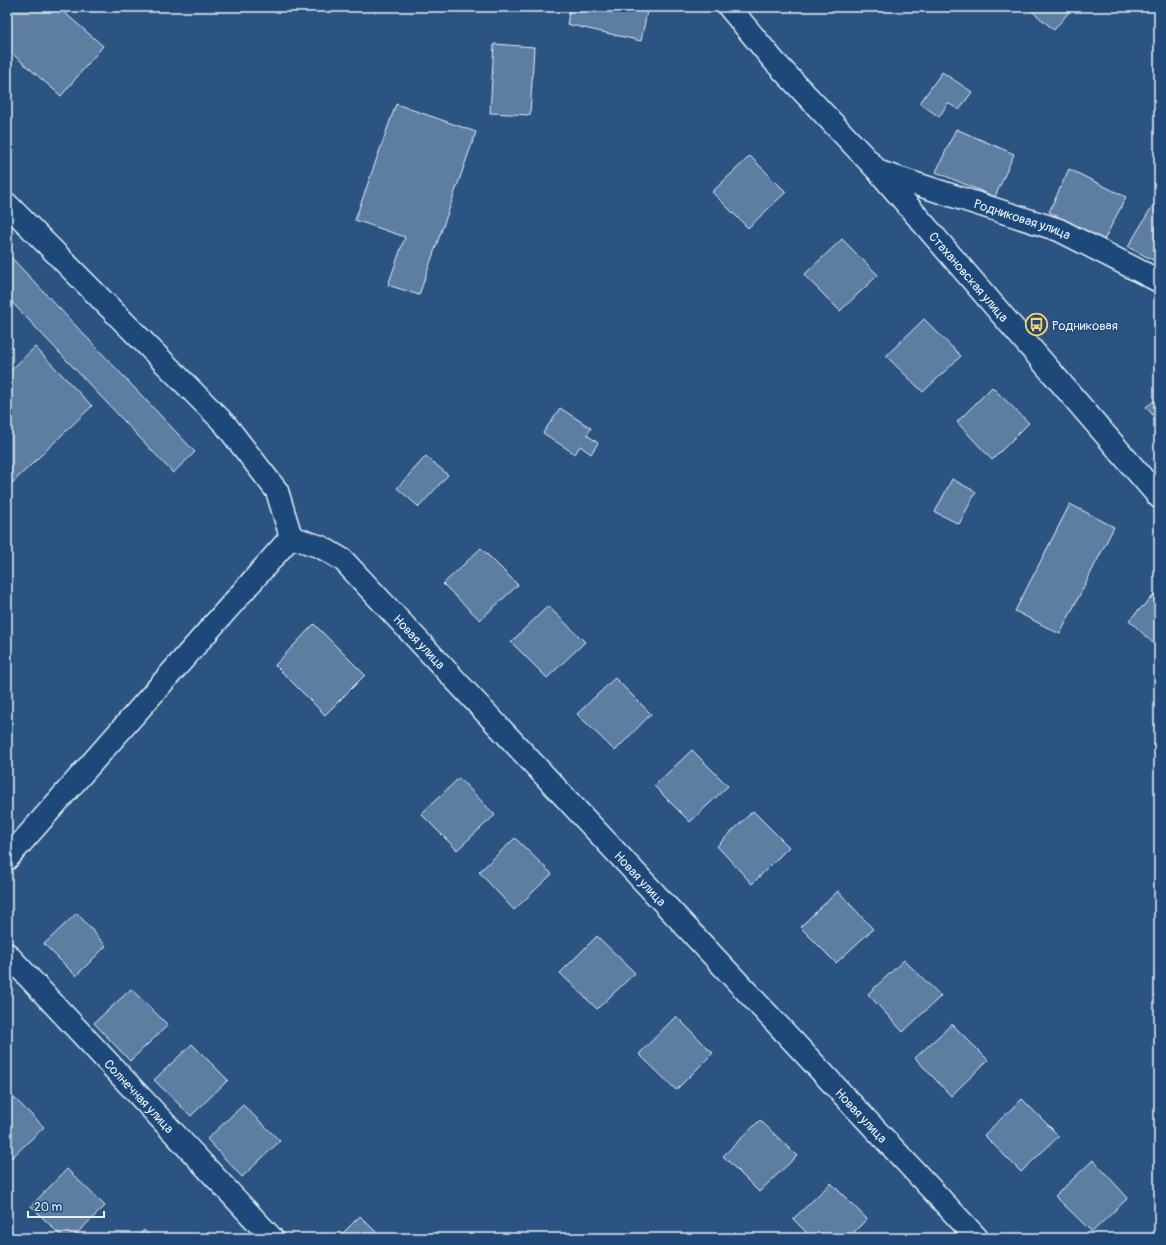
<svg xmlns="http://www.w3.org/2000/svg" width="1166" height="1245" font-family="Pangolin,sans-serif">
  <style>
    .building { fill: #5d7da1; stroke: #e8f1f8 }
    .lines { fill: none; stroke-linecap: round; stroke-linejoin: round }
    .minor-casing { stroke: #e8f1f8; stroke-width: 25 }
    .tertiary-casing { stroke: #e8f1f8; stroke-width: 25 }
    .minor { stroke: #1f4a7a; stroke-width: 22 }
    .tertiary { stroke: #1f4a7a; stroke-width: 22 }
    .labels { text-anchor: middle; stroke-width: 3; stroke-linejoin: round; paint-order: stroke }
    .street-label { font-size: 13px; fill: #e8f1f8; stroke: #1f4a7a }
    .poi-label { font-size: 13px; fill: #e8f1f8; stroke: #1f4a7a; text-anchor: start }
  </style>
  <rect width="100%" height="100%" fill="#2b5482"/>
  <filter id="ink" filterUnits="userSpaceOnUse"><feTurbulence type="fractalNoise" baseFrequency=".025" numOctaves="2"/><feDisplacementMap in="SourceGraphic" scale="8" xChannelSelector="R" yChannelSelector="G"/><feConvolveMatrix kernelMatrix="1 2 1 2 8 2 1 2 1" color-interpolation-filters="sRGB"/></filter>
  <g filter="url(#ink)">
    <path class="building" d="M7,7H58L103,46L61,96L7,49Z
      M570,7H648L641,41L567,24Z
      M1027,7H1073L1054,30Z
      M494,44L534,47L530,115L490,113Z
      M942,72L972,92L959,110L948,103L939,117L920,103Z
      M396,104L476,132L419,295L388,285L405,237L355,220Z
      M956,129L1014,154L995,197L936,172Z
      M750,156L786,192L748,228L712,192Z
      M1069,169L1126,197L1104,240L1049,212Z
      M1153,205L1159,209V263L1128,247Z
      M842,239L878,275L840,311L804,275Z
      M7,253L195,452L173,473L7,297Z
      M924,319L961,356L923,392L886,356Z
      M35,347L92,406L7,488V374Z
      M992,387L1029,423L992,460L957,422Z
      M1159,397V422L1146,407Z
      M560,408L591,428L587,435L598,443L591,454L580,446L575,454L543,433Z
      M426,456L448,475L419,507L397,488Z
      M952,479L976,492L959,524L935,512Z
      M1070,504L1114,527L1060,634L1015,611Z
      M481,548L518,585L480,620L443,584Z
      M1159,590V649L1129,620Z
      M548,606L585,642L547,678L511,642Z
      M314,624L365,675L325,715L275,665Z
      M615,678L651,714L615,751L577,714Z
      M692,750L728,786L690,822L654,786Z
      M459,778L495,815L457,850L421,814Z
      M753,811L789,847L752,884L717,846Z
      M515,838L552,874L514,910L479,872Z
      M838,891L873,929L836,963L800,927Z
      M77,913L106,946L76,976L44,944Z
      M597,936L635,973L597,1009L560,973Z
      M904,960L941,996L903,1032L868,994Z
      M131,989L168,1025L130,1061L94,1023Z
      M676,1016L713,1053L676,1090L639,1054Z
      M952,1024L988,1060L951,1096L915,1058Z
      M192,1044L228,1080L191,1116L154,1080Z
      M7,1091L44,1127L7,1162Z
      M1022,1099L1059,1136L1021,1172L984,1135Z
      M243,1105L280,1141L242,1177L207,1139Z
      M760,1120L797,1156L759,1192L723,1156Z
      M1093,1160L1128,1198L1092,1232L1055,1196Z
      M67,1169L105,1206L72,1238H63L31,1206Z
      M831,1183L867,1219L848,1238H812L793,1219Z
      M360,1216L382,1238H338Z
      M144,1230L152,1238H135Z"/>
    <g class="lines">
      <defs>
        <g id="minor">
          <path id="s1" d="M879,172L1059,230L1159,281"/>
          <path d="M7,204L225,424L277,491L291,537"/>
          <path id="s2" d="M291,537L321,547L343,560C555,785 764,1013 977,1238"/>
          <path d="M7,859L291,537"/>
          <path id="s3" d="M7,954L272,1238"/>
        </g>
        <g id="tertiary">
          <path id="s4" d="M729,7L774,61L879,172L1159,497"/>
        </g>
      </defs>
      <use href="#minor" class="minor-casing"/>
      <use href="#tertiary" class="tertiary-casing"/>
      <use href="#minor" class="minor"/>
      <use href="#tertiary" class="tertiary"/>
    </g>
  </g>
  <defs>
    <symbol id="bus-ring" viewBox="-11 -11 22 22"><circle r="9.5" fill="#1f4a7a" stroke="#ffd166" stroke-width="1.5"/><path d="M-5-6H5V4H4V6H2V4H-2V6H-4V4H-5ZM-3.5-4V0h7V-4ZM-3.5 1.2v1.5H-2V1.2ZM2 1.2v1.5H3.5V1.2Z" fill="#ffd166"/></symbol>
  </defs>
  <g fill-rule="evenodd">
    <use href="#bus-ring" x="1024" y="312" width="25" height="25"/>
  </g>
  <g class="labels">
    <g class="street-label">
      <text dy="5" stroke="none"><textPath href="#s1" startOffset="151">Родниковая улица</textPath></text>
      <text dy="5" stroke="none"><textPath href="#s4" startOffset="361">Стахановская улица</textPath></text>
      <text dy="5" stroke="none"><textPath href="#s2" startOffset="169">Новая улица</textPath></text>
      <text dy="5" stroke="none"><textPath href="#s2" startOffset="493">Новая улица</textPath></text>
      <text dy="5" stroke="none"><textPath href="#s3" startOffset="194">Солнечная улица</textPath></text>
      <text dy="5" stroke="none"><textPath href="#s2" startOffset="817">Новая улица</textPath></text>
    </g>
    <g class="poi-label">
      <text x="1052" y="330">Родниковая</text>
    </g>
  </g>
  <rect width="1166" height="1245" fill="none" stroke="#1f4a7a" stroke-width="24"/>
  <rect x="12" y="12" width="1142" height="1221" fill="none" stroke="#e8f1f8" stroke-width="1.5" filter="url(#ink)"/>
  <path d="M28 1211v6h76v-6" fill="none" stroke="#e8f1f8" stroke-width="2"/>
  <text x="34" y="1211" font-size="12" fill="#e8f1f8" stroke="#1f4a7a" stroke-width="3" paint-order="stroke">20 m</text>
</svg>
